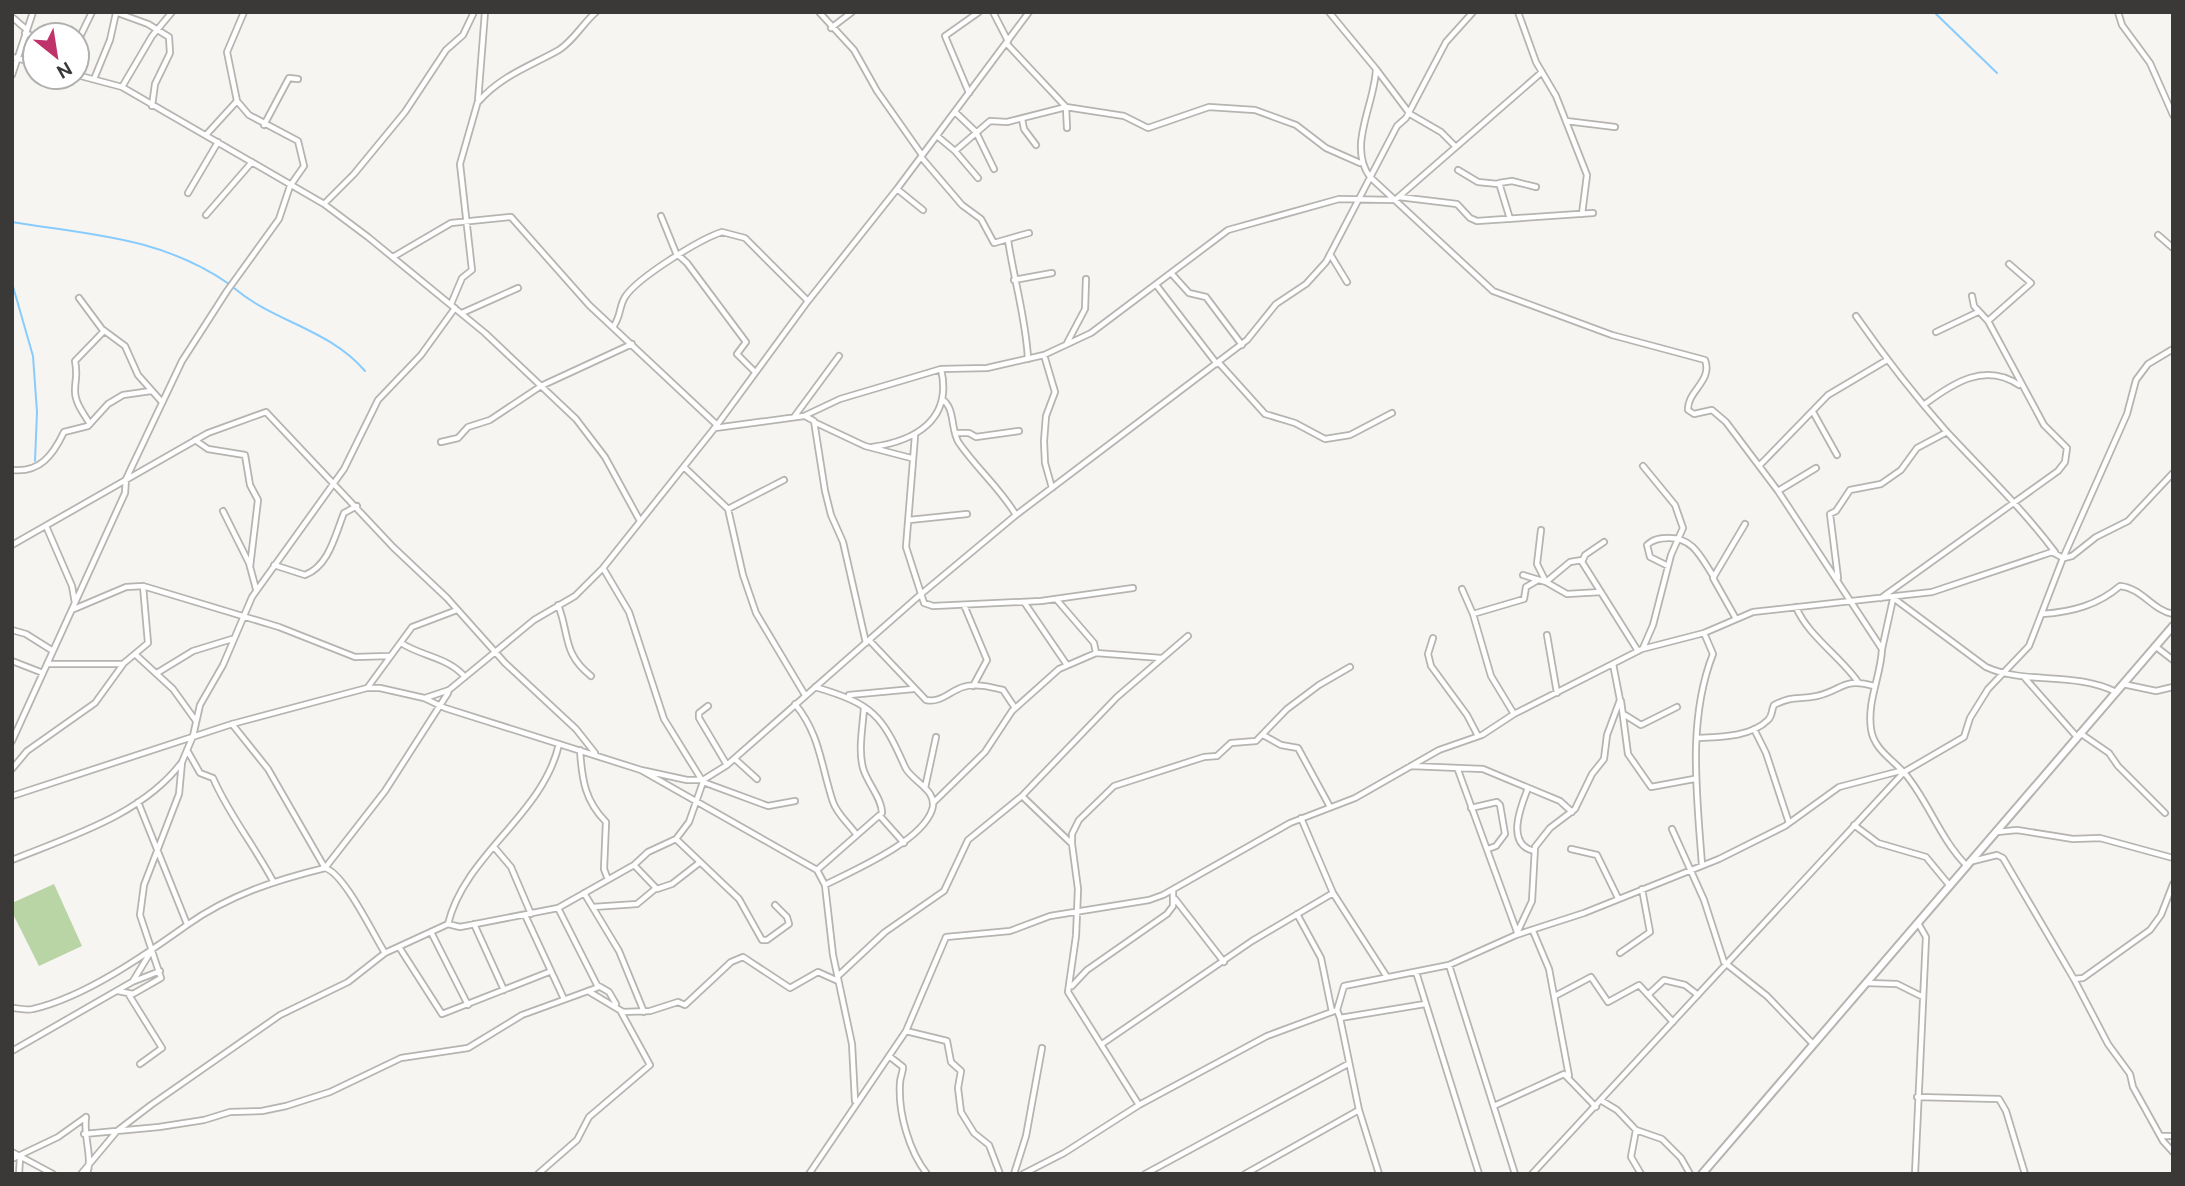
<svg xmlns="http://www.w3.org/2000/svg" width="2185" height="1186" font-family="Ubuntu,sans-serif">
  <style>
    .green { fill: #b9d5a6 }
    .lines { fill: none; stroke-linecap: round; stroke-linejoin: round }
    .stream { stroke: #88ccfe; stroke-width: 2 }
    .minor-casing { stroke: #b5b4b0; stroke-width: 8 }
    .major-casing { stroke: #b5b4b0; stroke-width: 10 }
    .minor { stroke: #fff; stroke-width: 4.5 }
    .major { stroke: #fff; stroke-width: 6 }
  </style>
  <rect width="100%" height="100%" fill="#f7f5f1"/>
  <path class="green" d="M54,884L82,946L39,966L12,912V903Z"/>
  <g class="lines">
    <path class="stream" d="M1934,12L1997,73
      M12,222C90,235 162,237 229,284
      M12,283L33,356L37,412L35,461
      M234,288C274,322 329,329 365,371"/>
    <defs>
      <path id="minor" d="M115,12L148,24L169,37L170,53L155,84L152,106
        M819,12L854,50L877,91L922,155
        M993,12L1008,41
        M1329,12L1376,69C1375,104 1347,146 1370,177L1493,291L1612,335L1705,360C1713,381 1687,391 1688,410L1694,414L1712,410L1726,422L1778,491L1882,649C1881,676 1867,700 1871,729C1874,752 1898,762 1910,780C1931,808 1942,841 1967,866
        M1518,12L1536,62L1556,96L1587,175L1582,214
        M2118,12L2122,25L2150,63L2173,115
        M12,17L27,30
        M831,28L852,12
        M25,33L35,37
        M77,43L92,12
        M1007,44L1066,107L1124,116L1148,128L1209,107L1255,110L1296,125L1326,148L1360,163
        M12,57L35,63
        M1376,69L1410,114L1441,132L1456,147
        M12,75L33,12
        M77,75L122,87L324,204L368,237L485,333L576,419L605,457L640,521
        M94,79L110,40L116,13
        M122,87L152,36L172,12
        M969,93L945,36L979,12
        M479,101C501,76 530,66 557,51C572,43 583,23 596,12
        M955,112L976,132L994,169
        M1022,119L1024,129L1036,145
        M1566,121L1615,127
        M264,125L289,78L298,79
        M206,135L237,101
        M937,136L955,151L978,178
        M955,151L990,121L1007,122L1066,107L1067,128
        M921,157L962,205L981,219L994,243L1029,233
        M1458,170L1478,182L1498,184
        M897,189L923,210
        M188,193L218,142
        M1399,197L1457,204L1470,218L1477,221L1593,213
        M324,204L354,174L405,112L446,50L463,35L474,12
        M206,215L252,162
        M661,216L676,253L687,263L746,342L737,354L755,372
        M1510,219L1499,183L1512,181L1536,187
        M2158,235L2173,248
        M1008,240C1014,280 1026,319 1028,359
        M1330,254L1347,282
        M393,257L451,223L511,217L589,305L717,425
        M1171,273L1189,293L1206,297L1242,345
        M1014,280L1052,273
        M1157,286L1217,364
        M79,298L102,329L125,346L138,375L162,402
        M451,304L462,278L472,270L460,164L478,101L485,12
        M462,313L518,288
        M1856,316C1884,356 1914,395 1946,431C1983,471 2022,508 2055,552
        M1988,321L2031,283L2009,264
        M613,327C621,317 619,306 625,297C637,278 700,239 722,232L745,238L808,301
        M1936,332L1978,312
        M1067,343L1085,309L1086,279
        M1044,355L1055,392L1046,416L1044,441L1045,463L1052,488
        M1219,363L1265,414L1295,423L1325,439L1350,435L1392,413
        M942,399C956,409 950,430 959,443C977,469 1000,488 1016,515
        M1925,404C1953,383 1985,362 2019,385
        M1813,412L1837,455
        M805,416L814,421L825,491L831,515L843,542L866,643
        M794,417L839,356
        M814,422L865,446L911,458
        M90,424C84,414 75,403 75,391C75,378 78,376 75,361L104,331
        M715,428L804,416L840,399L941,369L987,368L1044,355L1091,333L1228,230L1339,199L1395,200L1542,72
        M956,433H969L976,437L1019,431
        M915,436L906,547L924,603L933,606L1041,601L1133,588
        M195,440L208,449L245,455L250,485L258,500L250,567
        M441,442L458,438L468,427L490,420L541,386L632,344
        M872,447C915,441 953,420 941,369
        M1759,466L1828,395L1887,360
        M684,467L728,509L743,575L756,613L805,695
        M12,470C40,473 53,455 64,432L88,426L108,404L123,395L151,391
        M1778,491L1816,468
        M728,509L784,480
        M223,511L249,563L256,589
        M909,520L967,514
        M46,526L72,586L75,603
        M1541,530L1537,564L1546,582L1570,562L1582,560
        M1604,542L1585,555L1582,562L1638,651
        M12,545L208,433L266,412L393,547L447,598L505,663L576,729L595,753
        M2064,558L2072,556L2096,537L2128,521L2173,473
        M274,565L305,575C329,566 335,535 344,513L357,506
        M1668,566L1650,557L1647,545C1653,539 1660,538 1669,538C1694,538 1701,558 1714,577
        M1523,575L1546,582L1567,594L1601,592
        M1838,578L1830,514L1836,511L1850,490L1881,484L1901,470L1917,448L1947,432
        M1462,589L1473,614L1491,676L1514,714
        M1892,597L1986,667C2026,685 2073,671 2116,692
        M1881,598L2058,471L2065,462L2067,448L2044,425L1988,321L1974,306L1972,296
        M1057,600L1094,643L1096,653
        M1024,602L1067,665
        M558,605C570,635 562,653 591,676
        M964,605L987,660L973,686
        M1796,607C1808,636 1840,656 1858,682
        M74,609L126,587L143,586L279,627L355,657L389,656
        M1473,614L1524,599L1526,587L1538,580
        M2042,614C2072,612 2098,605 2120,586C2142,588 2152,610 2173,614
        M1735,617L1713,578L1745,524
        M12,630L26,634L53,651
        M1547,635L1557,693
        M1433,638L1428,654L1431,666L1467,715L1478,736
        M869,640L926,700C941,703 950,691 963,687C975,683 991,687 1003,690L1015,708
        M401,643C423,657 448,657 465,677
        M2155,646L2173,660
        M1643,648L1653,625L1671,555L1683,528L1675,505L1643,466
        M1882,649L1893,599
        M136,655L173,689L196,721
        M12,661L43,673
        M47,664H123
        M157,673L193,651L232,639
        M2024,677L2077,737
        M2123,684L2156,691L2173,687
        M368,687L412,627L457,610
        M815,687C873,704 882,715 905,767C911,781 939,790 932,810C921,842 854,870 825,885
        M849,695L913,689
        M425,698L449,690L534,620L575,596L603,568L717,425L808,301L897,189L1029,12
        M1621,701L1628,754L1651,787L1694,779
        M795,704C820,734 821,766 833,802C837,814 849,824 856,834
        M708,706L699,713V718L727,765
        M1625,715L1641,725L1677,707
        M232,724L268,769L325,868C344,873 373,934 385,953L448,924L460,927L558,908L634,865L648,852L676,839L689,822L703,782L664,719L629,612L603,568
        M1754,729L1766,753L1789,823
        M2080,733L2109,753L2118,766L2165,813
        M1263,735L1281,745L1298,748L1329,805
        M1698,738C1720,737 1751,737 1768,720C1773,715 1771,711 1774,705C1794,695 1798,700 1817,696C1843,690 1843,677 1874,686
        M12,741L125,493L126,479L182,361L227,291L279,219L290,186L304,166L298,141L249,115L237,101L227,52L244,12
        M187,750L200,773L213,778C229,815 254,845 273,881
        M580,750C582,780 585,801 606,822L604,869L607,877
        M735,759L757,779
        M1411,766L1483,769L1560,801L1572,812
        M12,769L27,751L95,703L124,663L148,643L143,586
        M641,770L687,780H703L727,765L920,595L1016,515L1247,340L1276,304L1306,284L1326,262L1397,126L1406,118L1446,42L1473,12
        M1458,770L1517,932
        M703,782L768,806L795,801
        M925,788L936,737
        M1528,788C1521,806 1505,844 1534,851
        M12,796L232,724L367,688H380L424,698L445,708L641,770L817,870L825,885L833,955L852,1044L855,1101
        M1022,796L1072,844L1078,889L1076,936L1068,992L1139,1105
        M138,802L187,924
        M933,803L985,752L1012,711L1059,669L1096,653L1161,658
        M1471,808L1497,802L1500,805L1505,834L1496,846L1488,849
        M880,816L904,843
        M1301,818L1333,893L1387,977
        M1854,825L1878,843L1926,857L1950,886
        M1672,829L1704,900L1724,962L1767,996L1813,1044
        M1997,832L2017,830L2073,839L2100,838L2173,858
        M676,839L739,899L762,940H767L789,924L787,917L775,905
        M1072,842V834L1079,820L1114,786L1204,757L1217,756L1231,743L1256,741L1287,709L1319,685L1350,667
        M494,847L511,867L531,914
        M1571,849L1597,855L1618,898
        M12,860C71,836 142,815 182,762
        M1973,861L1997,855L2003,858L2074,979L2083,978L2150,930L2161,915L2173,884
        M634,865L657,889L672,884L699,863
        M1702,865C1697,796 1687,720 1713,654L1704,633
        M817,870L882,813C882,798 867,783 863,768C858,749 863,726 864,707
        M584,893L619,951L644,1012
        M1175,899L1224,962
        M593,907L637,904L655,889
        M558,908L597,985L609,992L616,1004
        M1297,914L1321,958L1332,1012
        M525,915L564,999
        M448,924C465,854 543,815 559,744
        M474,924L504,990
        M1533,931L1549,969L1569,1076
        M431,932L468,1005
        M1516,935L1532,901L1535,847L1550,828L1575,809L1592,774L1604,759L1607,735L1620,700L1613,664
        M399,947L442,1014L549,972
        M1620,953L1650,932L1642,889
        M1449,965L1515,1174
        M1416,972L1479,1174
        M838,976L885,932L944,891L968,840L1022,796L1117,697L1188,636
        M2074,979L2108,1044L2130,1074L2133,1087L2163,1141L2173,1152
        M133,981L150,953
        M1867,983L1897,984L1923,997
        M1072,986L1087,970L1167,914L1173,906V891
        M118,991L133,994L161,978L140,915L144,885L179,794L182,762L193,736L200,705L223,665L252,597L344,469L378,400L421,355L455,308
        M588,991L623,1012L650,1011L678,1002L685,1005L731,962L743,957L790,988L818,972L838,981
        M1649,994L1664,980L1685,985L1698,995
        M129,995L162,1048L140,1064
        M1555,996L1591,977L1608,1002L1639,985L1673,1022
        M12,1008C19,1008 26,1011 33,1009C85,997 145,955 187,925C229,895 276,880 325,868L385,791L448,693
        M1337,1010L1344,986L1449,965L1516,935L1584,913L1719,859L1785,826L1839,787L1900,771
        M1337,1010L1340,1018L1425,1004
        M1340,1018L1359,1110L1379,1174
        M906,1031L947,1041L951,1062L961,1071L958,1088L961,1112L974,1133L989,1145L1000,1174
        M1102,1044L1252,941L1333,893
        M12,1051L132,982L160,971
        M889,1056L903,1067C903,1073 900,1077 900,1083C898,1113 909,1151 927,1174
        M1917,1097L1999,1099L2006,1111L2025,1174
        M1602,1101L1617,1110L1636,1130L1662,1139L1681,1158L1690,1174
        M1494,1106L1564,1074L1596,1107
        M86,1117C83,1136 93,1157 87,1174
        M1636,1130L1631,1157L1641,1174
        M84,1134L159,1127L204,1120L230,1112L262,1111L286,1106L330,1092L401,1058L468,1048L522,1015L599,987
        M2162,1136H2173
        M12,1152L53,1174
        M12,1159L58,1137L86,1117
        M19,1174L20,1158
        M81,1174L117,1131L151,1105L280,1015L348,982L385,953
        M538,1174L577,1140L589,1117L650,1065L621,1012
        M809,1174L906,1031L946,937L1010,931L1050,916L1149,900L1163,895L1290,823L1355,798L1439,750L1482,735L1514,714L1642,649L1704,633L1753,612L1932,592L2052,552L2063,558
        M1014,1174L1026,1136L1042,1048
        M1023,1174L1064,1153L1139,1105L1267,1036L1337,1010
        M1145,1174L1348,1064
        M1245,1174L1359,1110
        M1532,1174L1904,772L1964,737L1970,718L1988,689L2029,646L2063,558L2127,414L2136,380L2148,364L2173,349
        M1915,1174L1926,937L1918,923"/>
      <path id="major" d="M1702,1174L2173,626"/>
    </defs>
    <use href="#minor" class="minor-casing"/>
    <use href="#major" class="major-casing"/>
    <use href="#minor" class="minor"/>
    <use href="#major" class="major"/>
  </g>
  <rect width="2185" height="1186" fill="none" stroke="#3a3938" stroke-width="28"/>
  <g transform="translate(56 56) rotate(150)"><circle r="33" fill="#ffffff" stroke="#b0b0af" stroke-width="2"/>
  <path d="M0-5L12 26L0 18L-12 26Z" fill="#bf336a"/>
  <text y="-10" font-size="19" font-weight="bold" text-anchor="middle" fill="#3a3938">N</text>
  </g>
</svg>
